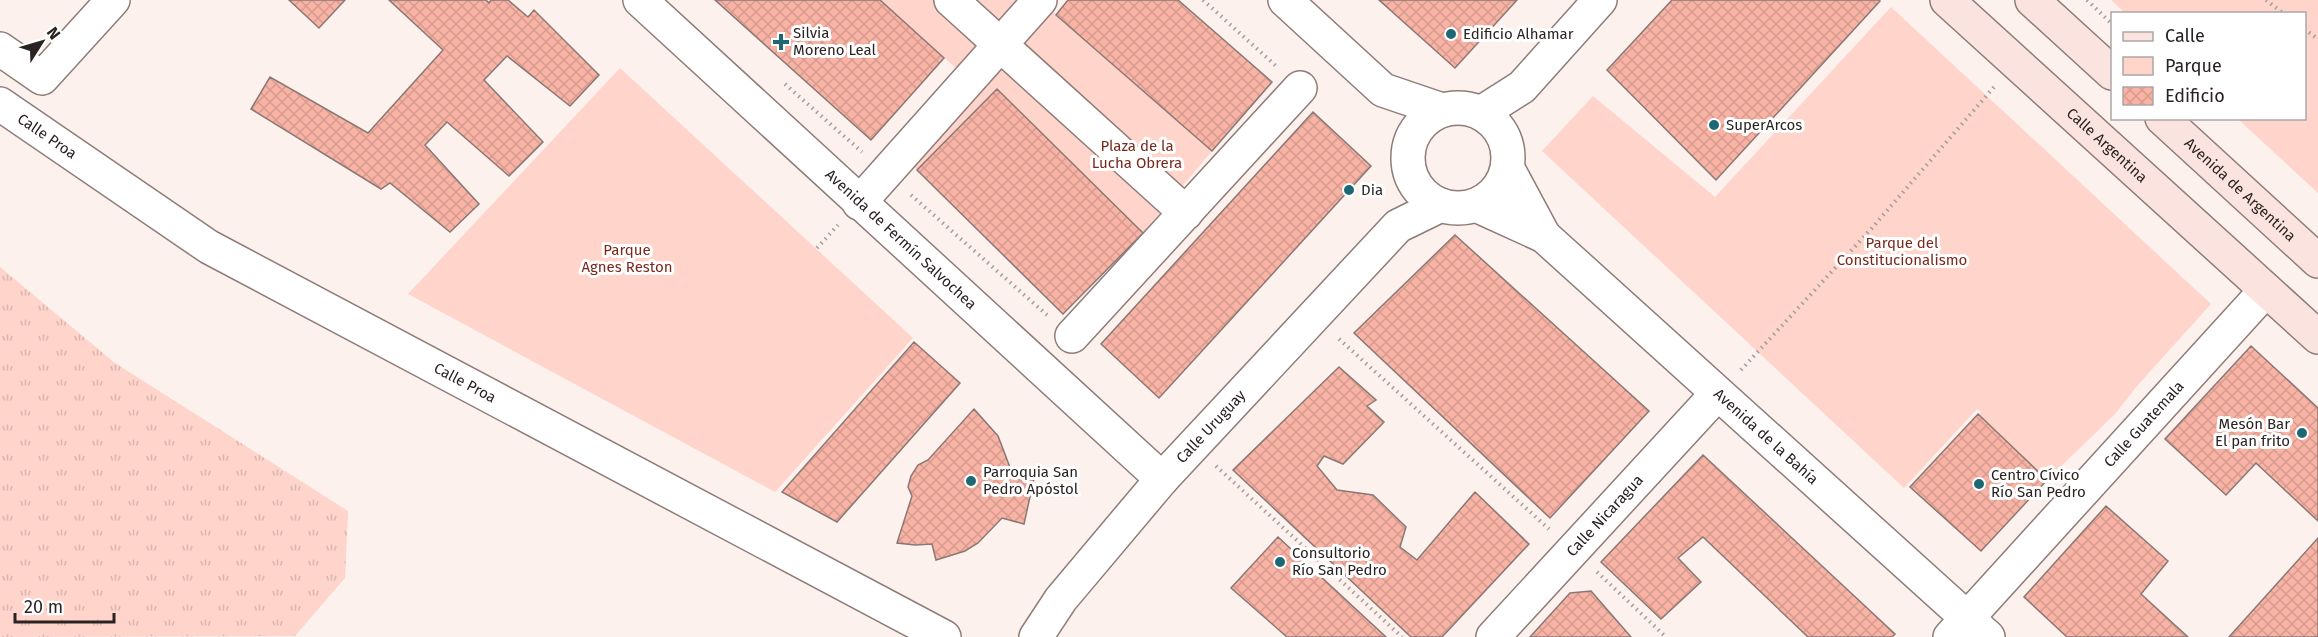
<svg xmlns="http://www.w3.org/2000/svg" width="2318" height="637" font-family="'Fira Sans',sans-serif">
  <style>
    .grass { fill: url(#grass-tufts) }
    .park { fill: #fed4cb }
    .building { fill: url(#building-cross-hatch); stroke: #8a7874; stroke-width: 1.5 }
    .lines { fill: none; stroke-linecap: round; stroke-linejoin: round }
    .street-casing { stroke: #8e7c78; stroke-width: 36 }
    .secondary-casing { stroke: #8e7c78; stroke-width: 36 }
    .path { stroke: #a69c9a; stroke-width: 4; stroke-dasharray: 1.5 4.5; stroke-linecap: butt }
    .street { stroke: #fff; stroke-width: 33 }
    .secondary { stroke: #fbe4df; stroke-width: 33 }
    .poi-dot { fill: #1e6774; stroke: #fff; stroke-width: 2 }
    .labels { text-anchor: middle; stroke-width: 6; stroke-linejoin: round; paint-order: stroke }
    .poi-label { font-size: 15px; fill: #2a2322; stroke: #fff; text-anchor: start }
    .street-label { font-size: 15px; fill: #2a2322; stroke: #fff }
    .park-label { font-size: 15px; fill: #79291c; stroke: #fff }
  </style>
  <defs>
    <pattern id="grass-tufts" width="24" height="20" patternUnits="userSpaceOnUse" patternTransform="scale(1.5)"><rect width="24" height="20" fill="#fed4cb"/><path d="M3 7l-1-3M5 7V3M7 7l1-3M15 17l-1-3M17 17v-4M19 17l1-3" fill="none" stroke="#dab6ae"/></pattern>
    <pattern id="building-cross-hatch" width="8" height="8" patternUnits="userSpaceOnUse" patternTransform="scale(1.5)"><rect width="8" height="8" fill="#f9b3a5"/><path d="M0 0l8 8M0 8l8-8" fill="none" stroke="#d69a8e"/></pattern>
  </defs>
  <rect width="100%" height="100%" fill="#fdf1ee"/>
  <path class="grass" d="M0,267L115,363L348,511L345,578L295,636L0,637Z"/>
  <path class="park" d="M880,0H1044L1056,15L1212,151L1143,233L997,90L917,170L892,143L958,70Z
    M2111,0H2318V193L2238,119L2304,118V14L2125,13Z
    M1891,7L2211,304L2137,386L2115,414L2047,480L1978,414L1981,412L1977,409L1904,488L1542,151L1593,96L1715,197Z
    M620,68L913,338L775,492L408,294Z"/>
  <path class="building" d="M289,0H345L319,28Z
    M389,0H486L489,3L491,0H508L528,17L534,10L599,75L570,106L507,56L484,80L543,142L509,176L447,122L425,145L479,204L450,232L390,183L381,189L251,109L270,77L368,133L443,50Z
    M715,0H880L944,58L871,140Z
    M1068,0H1178L1272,82L1212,151L1056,15Z
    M1379,0H1517L1455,68Z
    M1672,0H1879L1880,1L1716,180L1607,70Z
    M997,89L1143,233L1063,314L917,170Z
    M1313,112L1371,166L1159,398L1101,344Z
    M1455,235L1649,411L1550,518L1354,333Z
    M914,342L960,383L837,522L782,492Z
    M2251,346L2318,408V521L2256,463L2226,495L2165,439Z
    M1339,367L1376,400L1367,406L1384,422L1343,464L1324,456L1317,466L1337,490L1373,495L1406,527L1400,547L1417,560L1475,492L1529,544L1442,637H1411L1233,470Z
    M974,409L998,436L1011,470L1035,474L1024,524L1002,518L978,543L965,551L936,560L932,544L915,545L897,543L912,496L908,487L911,476L918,465L928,460Z
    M1978,414L2047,480L1981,551L1910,487Z
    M1703,455L1895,634L1892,637H1808L1703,537L1678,558L1701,582L1661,619L1601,562Z
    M2106,506L2168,561L2141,594L2188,637H2067L2024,597Z
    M1278,537L1386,637H1287L1231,588Z
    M2318,538V637H2229Z
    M1591,591L1631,637H1530L1570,593Z"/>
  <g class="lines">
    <defs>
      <g id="street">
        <path id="s1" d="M640,0L1162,479"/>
        <path d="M951,0L1186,213"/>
        <path d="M1285,0L1383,90L1442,110"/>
        <path d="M0,49L42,78L113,0"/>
        <path id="s2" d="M0,104L209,247L944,637"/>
        <circle cx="1458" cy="158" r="50"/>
        <path d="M1481,113L1522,87L1600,0"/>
        <path d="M1508,169L1544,236"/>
        <path d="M859,203L1040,0"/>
        <path id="s3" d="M1476,205L1544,236L1988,637"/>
        <path d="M1072,336L1300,88"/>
        <path id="s4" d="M1036,637L1061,599L1162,479L1398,226L1441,205"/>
        <path id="s5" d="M1493,637L1717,394"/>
        <path id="s6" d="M1950,637L2266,290"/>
      </g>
      <g id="secondary">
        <path id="s7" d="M1947,0L2318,337"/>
        <path d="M2032,0L2112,73"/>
        <path id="s8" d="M2162,118L2318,261"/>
      </g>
    </defs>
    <use href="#street" class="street-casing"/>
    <use href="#secondary" class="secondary-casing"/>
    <path class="path" d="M1203,0L1276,66
      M2087,0L2112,24
      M2266,0L2284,14
      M2304,29L2318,39
      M785,84L862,152
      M911,195L1047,315
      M817,248L838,225
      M1339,339L1549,529
      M1741,370L1872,228L1994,87
      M1216,466L1402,637
      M1597,572L1666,637"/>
    <use href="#street" class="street"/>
    <use href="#secondary" class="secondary"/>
  </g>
  <g class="poi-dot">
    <circle cx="1451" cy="34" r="6"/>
    <path d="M778 33h6v6h6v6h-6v6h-6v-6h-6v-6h6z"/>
    <circle cx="1714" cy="125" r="6"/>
    <circle cx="1349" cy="190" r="6"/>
    <circle cx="2302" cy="433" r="6"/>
    <circle cx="971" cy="481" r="6"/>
    <circle cx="1979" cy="484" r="6"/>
    <circle cx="1280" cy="562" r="6"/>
  </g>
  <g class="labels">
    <g class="poi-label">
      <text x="793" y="38">Silvia<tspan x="793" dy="17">Moreno Leal</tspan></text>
      <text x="1463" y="39">Edificio Alhamar</text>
      <text x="1726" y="130">SuperArcos</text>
      <text x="1361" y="195">Dia</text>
      <text x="2290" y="429" text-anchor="end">Mesón Bar<tspan x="2290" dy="17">El pan frito</tspan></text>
      <text x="983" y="477">Parroquia San<tspan x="983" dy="17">Pedro Apóstol</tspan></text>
      <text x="1991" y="480">Centro Cívico<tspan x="1991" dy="17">Río San Pedro</tspan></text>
      <text x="1292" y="558">Consultorio<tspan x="1292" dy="17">Río San Pedro</tspan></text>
    </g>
    <g class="street-label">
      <text dy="5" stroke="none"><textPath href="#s2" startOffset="57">Calle Proa</textPath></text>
      <text dy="5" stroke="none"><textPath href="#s7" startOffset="216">Calle Argentina</textPath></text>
      <text dy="5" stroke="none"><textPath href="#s8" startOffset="106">Avenida de Argentina</textPath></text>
      <text dy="5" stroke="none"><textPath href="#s1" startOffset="354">Avenida de Fermín Salvochea</textPath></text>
      <text dy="5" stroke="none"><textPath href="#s2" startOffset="543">Calle Proa</textPath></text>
      <text dy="5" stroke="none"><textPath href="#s6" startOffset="288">Calle Guatemala</textPath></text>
      <text dy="5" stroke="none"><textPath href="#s4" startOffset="274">Calle Uruguay</textPath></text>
      <text dy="5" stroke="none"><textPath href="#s3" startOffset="374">Avenida de la Bahía</textPath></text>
      <text dy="5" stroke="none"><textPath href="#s5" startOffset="165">Calle Nicaragua</textPath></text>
    </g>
    <g class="park-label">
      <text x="1137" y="151">Plaza de la<tspan x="1137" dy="17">Lucha Obrera</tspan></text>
      <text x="1902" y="248">Parque del<tspan x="1902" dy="17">Constitucionalismo</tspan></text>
      <text x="627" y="255">Parque<tspan x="627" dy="17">Agnes Reston</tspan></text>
    </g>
  </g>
  <rect x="2111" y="12" width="195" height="108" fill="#ffffff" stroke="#aaa7a7" stroke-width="1.5"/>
  <rect x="2123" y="32" width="30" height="9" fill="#fbe4df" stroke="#aaa7a7" stroke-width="1.5"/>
  <text x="2165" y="42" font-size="18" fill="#2a2322">Calle</text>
  <rect x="2123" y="57" width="30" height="18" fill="#fed4cb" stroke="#aaa7a7" stroke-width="1.5"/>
  <text x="2165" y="72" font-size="18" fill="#2a2322">Parque</text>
  <rect x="2123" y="87" width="30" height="18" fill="url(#building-cross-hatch)" stroke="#aaa7a7" stroke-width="1.5"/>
  <text x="2165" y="102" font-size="18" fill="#2a2322">Edificio</text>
  <g transform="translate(42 42) rotate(53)" stroke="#ffffff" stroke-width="4.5" paint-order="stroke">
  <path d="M0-4.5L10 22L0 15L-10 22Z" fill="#2a2322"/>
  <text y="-9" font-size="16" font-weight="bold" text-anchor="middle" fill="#2a2322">N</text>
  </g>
  <path d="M15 613v9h99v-9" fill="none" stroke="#2a2322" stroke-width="3"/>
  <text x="24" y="613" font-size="18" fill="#2a2322" stroke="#ffffff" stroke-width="4.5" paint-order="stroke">20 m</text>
</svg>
